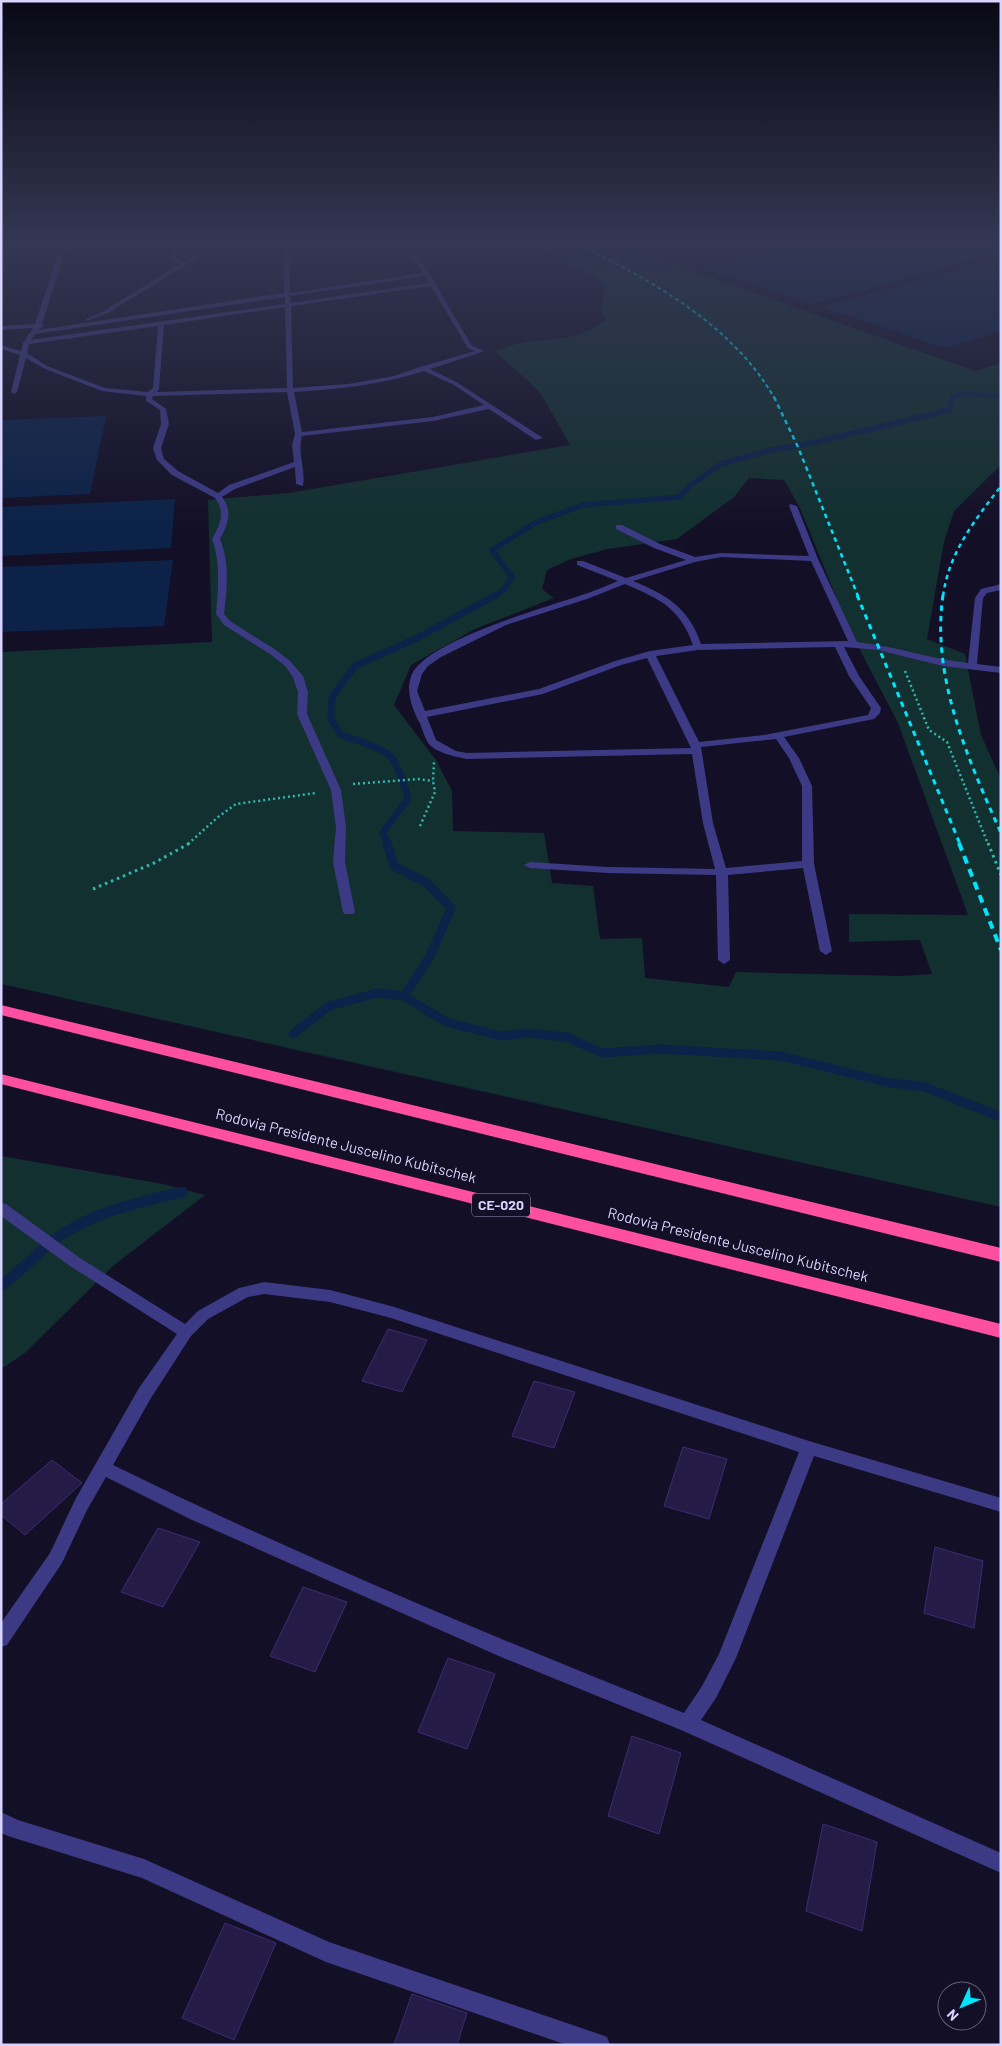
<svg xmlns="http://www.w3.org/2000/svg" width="1002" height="2046" font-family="Barlow,sans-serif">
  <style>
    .green { fill: #12302f; fill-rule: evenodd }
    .water { fill: #0c2248 }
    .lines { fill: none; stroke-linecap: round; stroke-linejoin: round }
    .stream-far4 { stroke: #0c2248; stroke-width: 4.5 }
    .stream-far3 { stroke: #0c2248; stroke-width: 5.5 }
    .stream-far2 { stroke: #0c2248; stroke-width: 7 }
    .stream-far1 { stroke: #0c2248; stroke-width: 9 }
    .stream { stroke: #0c2248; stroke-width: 11 }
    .building { fill: #241b47; stroke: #3b2d73 }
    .path-far1 { stroke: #2fb8b0; stroke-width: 2.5; stroke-dasharray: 2 3; stroke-linecap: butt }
    .path { stroke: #2fb8b0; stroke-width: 3; stroke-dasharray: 2.5 4; stroke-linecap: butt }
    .minor { fill: #3d3a85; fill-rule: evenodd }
    .highway { fill: #ff4fa3; fill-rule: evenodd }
    .rail-far3 { stroke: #00e5ff; stroke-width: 2; stroke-dasharray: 4 3; stroke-linecap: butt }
    .rail-far2 { stroke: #00e5ff; stroke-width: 2.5; stroke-dasharray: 4.5 4; stroke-linecap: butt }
    .rail-far1 { stroke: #00e5ff; stroke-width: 3; stroke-dasharray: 5.5 5; stroke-linecap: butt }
    .rail { stroke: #00e5ff; stroke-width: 4; stroke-dasharray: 8 6; stroke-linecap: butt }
    .labels { text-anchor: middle; stroke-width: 4.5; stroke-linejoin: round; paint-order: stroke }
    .shield { fill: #130f26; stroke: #9e99be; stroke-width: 1 }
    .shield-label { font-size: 14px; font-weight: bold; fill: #d9d4ff }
    .street-label { font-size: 15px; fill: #d9d4ff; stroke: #130f26 }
  </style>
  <rect width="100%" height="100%" fill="#130f26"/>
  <path class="green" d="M526,241H616L641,253L975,371L1001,363V465L954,511L944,542L927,639L965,654L981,735L1001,779V1207L1,984V652L212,642L208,500L289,493L570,445L540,392L495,351C505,348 515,344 526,342C557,338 579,341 605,320L601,308L606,286L582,269ZM749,478L784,480L800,508L841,609L861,652L898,723L968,915L849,914V942L920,940L932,974L901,976L736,972L729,987L645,978L642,938L600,939L593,886L552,883L544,833L453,831L452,791L436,760L394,705L411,665L475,629L554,598L542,589L547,570L571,559L608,549L677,539L734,497Z
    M1,1156L163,1184L205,1195L113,1266L25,1353L1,1369Z"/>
  <path class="water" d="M816,241H1001V252L813,304L705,269Z
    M1001,258V331L945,348L822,307Z
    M106,416L90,494L1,498V420Z
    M175,499L171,548L1,556V507Z
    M173,560L164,626L1,632V567Z"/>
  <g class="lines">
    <path class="stream-far4" d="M952,399L953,396L964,394L1001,396"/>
    <path class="stream-far3" d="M494,596L504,590L512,577L492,550L535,523L583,505L679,497L691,485L721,464L766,451L817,442L949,410L953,397"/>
    <path class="stream-far2" d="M387,844L383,832L408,799C405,787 399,769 392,758C384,748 353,739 341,735L331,719L332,697L355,666L417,638L496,595"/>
    <path class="stream-far1" d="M387,843L394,866L427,883L451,908L430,956L404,996
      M293,1034L329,1006L377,993L404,996L446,1022L501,1036L529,1033L567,1037L602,1053L660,1049L781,1056L886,1082L925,1087L1001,1117"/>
    <path class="stream" d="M1,1285C21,1272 35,1255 54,1240C91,1212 138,1203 182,1192"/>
  </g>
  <path class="building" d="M388,1329L427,1340L402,1392L362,1381Z
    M534,1381L575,1392L554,1448L512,1436Z
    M683,1447L727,1459L709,1519L664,1506Z
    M52,1460L82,1483L25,1535L1,1515V1504Z
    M158,1528L200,1542L163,1607L121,1592Z
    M935,1547L983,1561L974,1628L924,1613Z
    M303,1587L347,1602L315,1672L270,1656Z
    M448,1658L495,1674L467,1749L418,1732Z
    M632,1736L681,1753L659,1834L608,1816Z
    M823,1824L877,1842L862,1931L806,1911Z
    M225,1923L276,1943L234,2040L182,2018Z
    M412,1994L467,2013L457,2045H394Z"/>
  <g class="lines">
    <path class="path-far1" d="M905,671L929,730L947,742L988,844
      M353,784L418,779L433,781
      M420,826L435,792L433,781L434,762
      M188,844L218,817L236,804L316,793"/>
    <path class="path" d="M988,843L1001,875
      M93,889L154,863L190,843"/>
    <path class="minor" d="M62,241H68L42,324L44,326L38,330L284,293L283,241H289L290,293L423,273L402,241H407L415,250L472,346L485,351L430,369L458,383L543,438L536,440L489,409L433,421L302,436C297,453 306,469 303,486L296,484L295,467L235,489L222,497C233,511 228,525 220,539C230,563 227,588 224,614L230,621L276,650L291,662L303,676L308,692L307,714L341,790L346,827L345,862L355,912L353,914H345L343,912L333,862L336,827L331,790L297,714L298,692L293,677L285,666L270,654L224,625L216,614C218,589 221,563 212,539C220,525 226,512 215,498L172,475L157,460L153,448L161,424L160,410L146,401V396L102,391L43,368L26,358L17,392L14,394L11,392L20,355L1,349V345L21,351L23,343L33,328L1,330V326L35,324ZM425,276L429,283L291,303L290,296ZM431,286L468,348L475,351L420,367L394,376L348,384L293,388L291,306ZM285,297V304L31,340L35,334ZM285,307L287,388L157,392L159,389L164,325ZM158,326L153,388L148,392L105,388L47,366L27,353L29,344ZM424,371L454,385L484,405L433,417L302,432L294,392C338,389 381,385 424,371ZM287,392L295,434L292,445L294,462L229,485L218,493L178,471L164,459L161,448L169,424L166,409L152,399L153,396Z
      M173,241H179L177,259L184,262L218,241H225L106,314L86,321V319L102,312L180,264L171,260Z
      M623,241L648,243L675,241L648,247Z
      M790,504L797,506L818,559L857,642C895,646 930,659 968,663L975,598L981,589L1001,584V590L987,593L983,598L977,664L1001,667V673L943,666L878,650L844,647L859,676L881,708L880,713L874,719L784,737L799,758L812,786L814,864L832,951L826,955L820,951L803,868L728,875L730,960L724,964L718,960L716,875L608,873L530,868L524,865L530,862L608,867L715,869L703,823L692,754L467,759C456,757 432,752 427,741C423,734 422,726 418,720C412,707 405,690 412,674C428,641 543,608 579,596C592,592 605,586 618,581L577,565V561H583L626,578L686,560L654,548L616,529V525H622L660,544L695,557L721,553L809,556L789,506ZM721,557L811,561L848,641L701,644C689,608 667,595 633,581L695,562ZM625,584C660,599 680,608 693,645L650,651L615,661L539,689L425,711L417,691L422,674L428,666L441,657L506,625L587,599ZM835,647L849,676L871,708L868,715L764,735L699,742L656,656L698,650ZM647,658L691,748L467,753L456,751L436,740L427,717L543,694L621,665ZM776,739L789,758L802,786V861L726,868L713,823L701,747Z
      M1,1203L6,1204L80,1258L185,1324L198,1311L239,1288L264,1282L330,1290L391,1306L809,1441L1001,1498V1512L814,1456L736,1658L716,1698L701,1720L1001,1853V1873L681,1730L501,1657L190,1519L106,1477L87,1510L62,1563L7,1645L1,1647V1623L50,1553L75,1500L139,1388L177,1334L70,1266L1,1216ZM264,1294L330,1302L391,1318L799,1452L719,1654L702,1686L684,1713C491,1636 299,1556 113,1465L151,1398L191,1336L208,1319L248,1297Z
      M1,1812L18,1820L144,1859L329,1942L599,2034L607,2037L610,2045H567L326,1962L142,1878L8,1836L1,1833Z"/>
    <path class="highway" d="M1,1005L1001,1248V1262L1,1015Z
      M1,1074L1001,1324V1338L1,1084Z"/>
    <path class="rail-far3" d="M571,241C647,278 731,322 775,399"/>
    <path class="rail-far2" d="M774,397L798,447L858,596
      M943,596C949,552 975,520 1001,486"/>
    <path class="rail-far1" d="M857,595L960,844
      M943,595C931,677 968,759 1001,833"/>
    <path class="rail" d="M959,843L1001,950"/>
  </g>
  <linearGradient id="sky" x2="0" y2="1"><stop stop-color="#0a0815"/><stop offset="0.46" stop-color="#333752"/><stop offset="1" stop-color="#333752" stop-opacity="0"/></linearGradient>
  <rect width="1002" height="528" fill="url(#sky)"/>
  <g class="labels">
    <rect class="shield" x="472" y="1193.5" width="58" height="23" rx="4"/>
    <g class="shield-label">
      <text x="501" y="1210">CE-020</text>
    </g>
    <g class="street-label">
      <text transform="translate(346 1146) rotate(14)" y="5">Rodovia Presidente Juscelino Kubitschek</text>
      <text transform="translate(738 1245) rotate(14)" y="5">Rodovia Presidente Juscelino Kubitschek</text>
    </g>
  </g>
  <rect width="1002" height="2046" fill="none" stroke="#d9d4ff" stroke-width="5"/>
  <g transform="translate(962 2006) rotate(226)"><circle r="24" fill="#130f26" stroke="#625e7d"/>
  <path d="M0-4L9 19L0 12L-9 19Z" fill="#00e5ff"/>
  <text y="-8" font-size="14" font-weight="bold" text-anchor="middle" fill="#d9d4ff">N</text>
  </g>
</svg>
